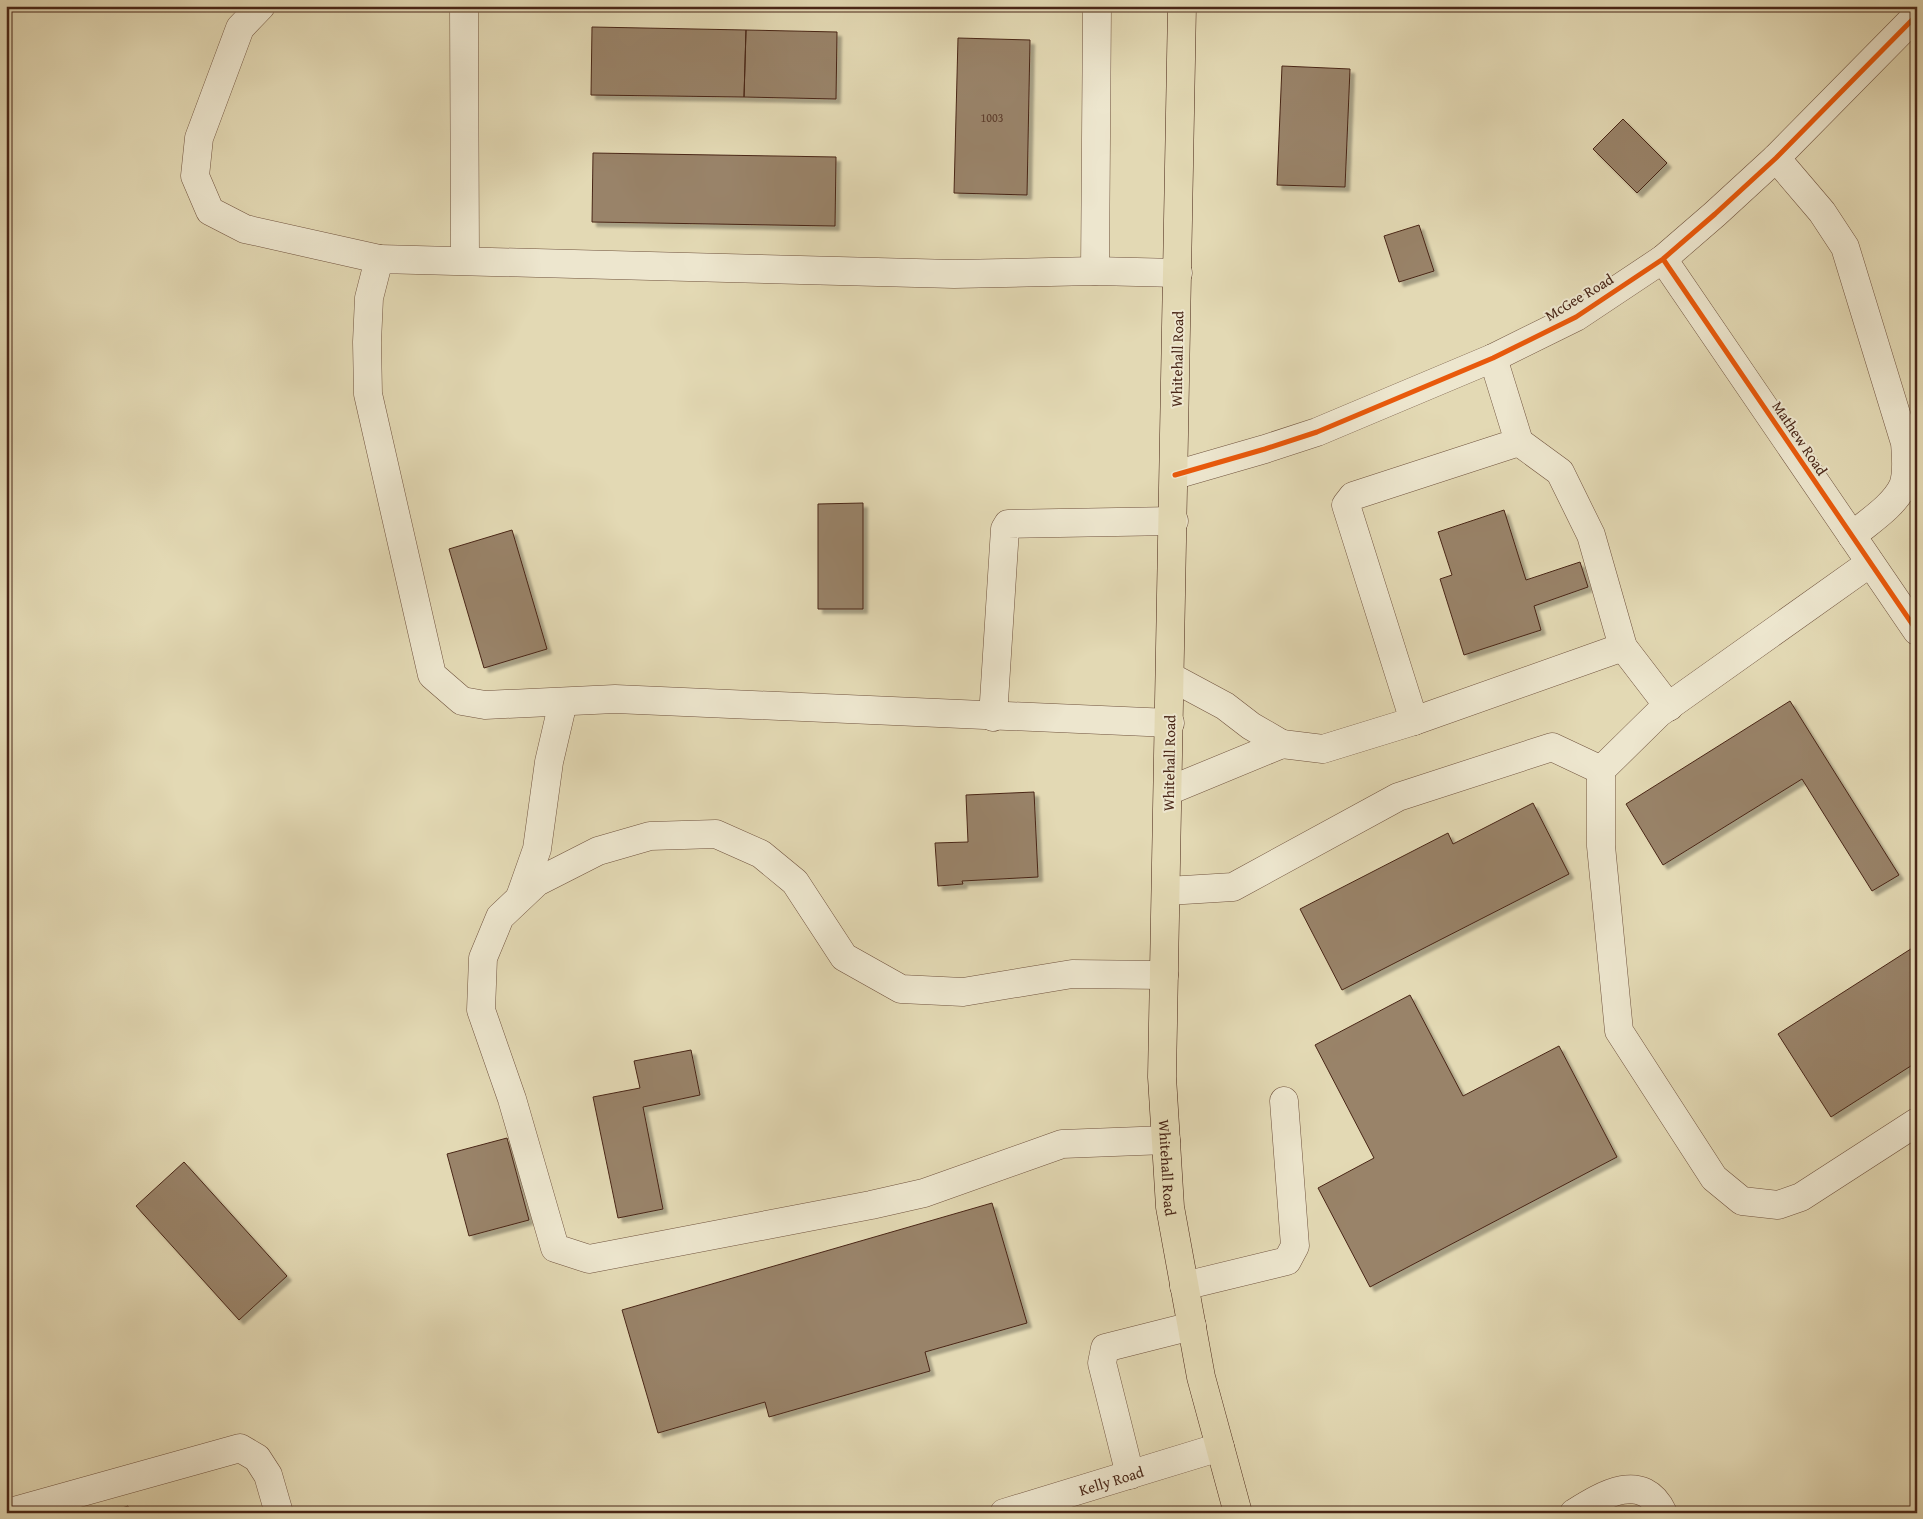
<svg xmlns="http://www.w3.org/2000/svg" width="1923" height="1519" font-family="'Gentium Book Plus',serif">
<defs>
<filter id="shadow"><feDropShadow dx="4.5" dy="4.5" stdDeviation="1" flood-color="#0004"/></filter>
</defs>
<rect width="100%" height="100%" fill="#e3d9b4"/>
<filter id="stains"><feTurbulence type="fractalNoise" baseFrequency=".004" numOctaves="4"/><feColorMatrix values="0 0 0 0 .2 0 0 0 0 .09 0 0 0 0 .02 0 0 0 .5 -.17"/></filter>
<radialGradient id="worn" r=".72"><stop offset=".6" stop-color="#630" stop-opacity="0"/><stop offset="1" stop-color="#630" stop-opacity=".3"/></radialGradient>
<path fill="#998369" stroke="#492617" filter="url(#shadow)" d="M 592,27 L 746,30 L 744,97 L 591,95 Z
M 746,30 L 837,32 L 836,99 L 744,97 Z
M 958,38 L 1030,40 L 1027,195 L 954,193 Z
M 1282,66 L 1350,69 L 1345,187 L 1277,185 Z
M 1623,119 L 1667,163 L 1637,193 L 1593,149 Z
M 593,153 L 836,157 L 835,226 L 592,222 Z
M 1419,225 L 1434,271 L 1399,282 L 1384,236 Z
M 863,503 L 863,609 L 818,609 L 818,504 Z
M 1504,510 L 1526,580 L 1580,562 L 1588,587 L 1534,606 L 1541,630 L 1464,655 L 1440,579 L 1452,575 L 1438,532 Z
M 512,530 L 547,649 L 484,668 L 449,549 Z
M 1790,701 L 1899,875 L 1872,891 L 1802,779 L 1663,865 L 1626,804 Z
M 1034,792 L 1038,877 L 962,881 L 963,884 L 938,886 L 935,843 L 968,842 L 966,795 Z
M 1533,803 L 1569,874 L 1342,990 L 1300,909 L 1448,833 L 1453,844 Z
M 1917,945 L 1917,1062 L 1831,1117 L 1778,1034 Z
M 1410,995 L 1463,1096 L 1559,1046 L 1617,1157 L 1370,1287 L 1318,1188 L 1374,1158 L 1315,1045 Z
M 691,1050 L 700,1095 L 643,1107 L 663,1209 L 618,1218 L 593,1097 L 640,1088 L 634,1061 Z
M 507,1138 L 529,1220 L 469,1236 L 447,1154 Z
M 184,1162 L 287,1276 L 239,1320 L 136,1206 Z
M 992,1203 L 1027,1323 L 925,1352 L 930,1371 L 769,1417 L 765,1402 L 658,1433 L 622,1310 Z
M 128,1506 L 130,1513 L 106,1513 Z"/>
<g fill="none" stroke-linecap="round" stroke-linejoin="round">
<g stroke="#70533e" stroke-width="29">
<g id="minor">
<path d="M 261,6 L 240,28 L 199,138 L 195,176 L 210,211 L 245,229 L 379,259"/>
<path d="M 464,6 L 465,260"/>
<path d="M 1776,158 L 1822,212 L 1845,247 L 1905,443 C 1906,456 1908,473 1903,486 C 1894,506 1868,522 1852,536"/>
<path d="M 1663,259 L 1917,631"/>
<path d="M 1095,271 L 1097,6"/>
<path d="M 1519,442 L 1560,472 L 1591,535 L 1623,647 L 1669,707"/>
<path d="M 1175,475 L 1265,449 L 1317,432 L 1493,358 L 1576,317 L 1663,259 L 1715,214 L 1776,158 L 1917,15"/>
<path d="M 993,717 L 1005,529 L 1008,524 L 1174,521"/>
<path d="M 1414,721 L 1623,647"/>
<path d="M 1170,723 L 615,699 L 485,705 L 462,701 L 432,675 L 368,394 L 367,342 L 369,298 L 379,259 L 954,274 L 1095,271 L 1178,273"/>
<path d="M 1282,744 L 1323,749 L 1414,721 L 1346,505 L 1353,496 L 1519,442 L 1493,358"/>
<path d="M 1601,770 L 1601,846 L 1619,1031 L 1714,1178 L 1742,1201 L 1778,1205 L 1801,1197 L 1917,1122"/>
<path d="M 1168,791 L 1282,744 L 1251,726 L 1225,706 L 1171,677"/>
<path d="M 1167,891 L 1233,887 L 1398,797 L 1552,747 L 1601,770 L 1659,713 L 1870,563"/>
<path d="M 520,897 L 537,849 L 549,762 L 563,702"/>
<path d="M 1164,975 L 1072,974 L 963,992 L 901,989 L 844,957 L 795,882 L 761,854 L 716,834 L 650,836 L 598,851 L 537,882 L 500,917 L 483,958 L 481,1010 L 512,1099 L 555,1248 L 589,1259 L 871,1205 L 924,1193 L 1062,1144 L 1166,1140"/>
<path d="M 1184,1286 L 1287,1261 L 1295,1246 L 1284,1101"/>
<path d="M 1130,1475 L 1102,1363 L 1105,1348 L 1192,1326"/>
<path d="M 7,1513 L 240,1448 L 257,1458 L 268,1475 L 279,1513"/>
<path id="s1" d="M 1004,1513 L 1220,1447"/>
<path d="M 1574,1513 C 1603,1495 1643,1470 1663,1513"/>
</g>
</g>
<g stroke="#492617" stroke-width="29">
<g id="major">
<path id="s2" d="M 1182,6 L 1162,1077 L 1170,1207 L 1201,1377 L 1238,1513"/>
</g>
</g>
<use href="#minor" stroke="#ede6ce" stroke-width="28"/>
<use href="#major" stroke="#e3d9b4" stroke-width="28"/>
<g stroke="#ede6ce" stroke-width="8">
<path id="cycleway" d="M 1663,259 L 1917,631
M 1175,475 L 1265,449 L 1317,432 L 1493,358 L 1576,317 L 1663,259 L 1715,214 L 1776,158 L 1917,15"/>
</g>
<use href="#cycleway" stroke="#e8590c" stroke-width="5"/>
</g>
<g text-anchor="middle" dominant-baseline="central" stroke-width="4" stroke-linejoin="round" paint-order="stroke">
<g font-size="12" fill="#5d3d2c">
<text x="992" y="117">1003</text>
</g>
<g font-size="15" fill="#492617" stroke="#ede6ce">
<text transform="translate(1579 297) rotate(-31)">McGee Road</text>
<text transform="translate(1177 359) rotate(-89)">Whitehall Road</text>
<text transform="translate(1800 438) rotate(56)">Mathew Road</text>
<text transform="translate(1169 763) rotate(-89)">Whitehall Road</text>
<text stroke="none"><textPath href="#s2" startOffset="1162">Whitehall Road</textPath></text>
<text stroke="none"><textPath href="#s1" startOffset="112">Kelly Road</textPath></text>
</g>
</g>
<rect width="1923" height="1519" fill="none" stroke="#e3d9b4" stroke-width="25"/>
<rect x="8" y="8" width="1908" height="1504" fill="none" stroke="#492617" stroke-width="2.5"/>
<rect x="12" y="12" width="1898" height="1494" fill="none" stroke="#492617"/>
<rect width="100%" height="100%" filter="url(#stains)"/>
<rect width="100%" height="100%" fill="url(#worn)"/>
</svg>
